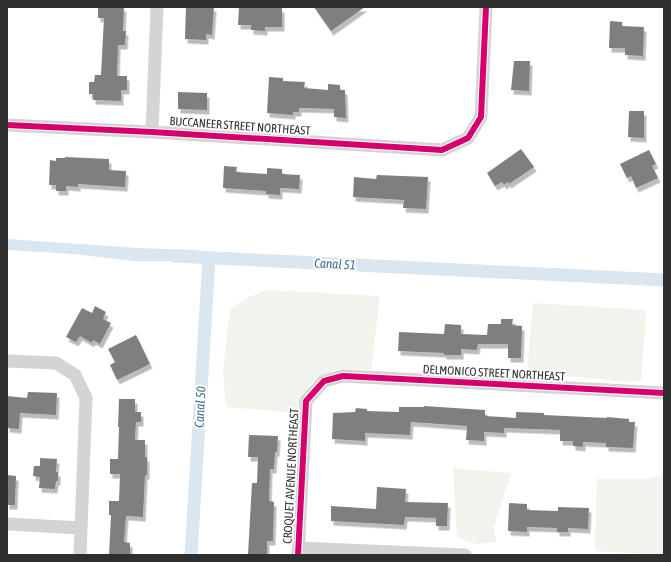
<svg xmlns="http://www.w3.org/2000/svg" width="671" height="562" font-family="'Asap Condensed',sans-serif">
<defs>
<filter id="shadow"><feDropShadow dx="2.5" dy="4.5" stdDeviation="0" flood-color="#0004"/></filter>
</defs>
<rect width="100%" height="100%" fill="#fff"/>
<path fill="#f0f4ec" d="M 267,290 L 380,296 L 371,370 L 335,369 L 309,385 L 299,413 L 226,407 L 223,370 L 230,310 L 246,298 Z
M 533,303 L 645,310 L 646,315 L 641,380 L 632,382 L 527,373 Z
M 453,468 L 511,473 L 494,527 L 496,542 L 476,544 L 457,538 Z
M 664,474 L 664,555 L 595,551 L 597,479 L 648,479 Z"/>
<path fill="#dae7f0" d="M 7,239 L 138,248 L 196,250 L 190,261 L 134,261 L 73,254 L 7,250 Z"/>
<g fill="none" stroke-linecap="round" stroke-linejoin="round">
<path stroke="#dae7f0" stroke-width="13" d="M 174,256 L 664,280
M 191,555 L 209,258"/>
</g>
<path fill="#7f7f7f" filter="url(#shadow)" d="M 98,7 L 124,7 L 123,31 L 126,31 L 125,45 L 118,45 L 117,76 L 127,76 L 127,90 L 121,90 L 121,101 L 93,100 L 93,94 L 89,94 L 89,82 L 94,82 L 95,75 L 101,75 L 104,18 L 98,18 Z
M 186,7 L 214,7 L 212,35 L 206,34 L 206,40 L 185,39 Z
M 239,7 L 282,8 L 282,27 L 265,27 L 265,31 L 251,30 L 251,25 L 238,25 Z
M 314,7 L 365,7 L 331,31 Z
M 610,21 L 622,22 L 622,26 L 644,27 L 643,56 L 625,55 L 625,48 L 609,48 Z
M 514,61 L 530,61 L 529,91 L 511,90 Z
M 269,77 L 283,78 L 283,81 L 305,82 L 304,88 L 328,90 L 328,84 L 340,85 L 340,90 L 345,90 L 346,118 L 334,117 L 334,109 L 303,108 L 299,108 L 299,112 L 293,112 L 293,115 L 267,113 Z
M 178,92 L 207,93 L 207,110 L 178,109 Z
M 629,111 L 644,111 L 644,138 L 628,137 Z
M 521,149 L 534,167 L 509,184 L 508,182 L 504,185 L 502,182 L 495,186 L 487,173 Z
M 649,150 L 656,164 L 652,166 L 658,178 L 636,188 L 631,176 L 627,178 L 620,164 Z
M 65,157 L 109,159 L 109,170 L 126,171 L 125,187 L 78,184 L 78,187 L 66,186 L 66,191 L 56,191 L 56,185 L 49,185 L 50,160 L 56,161 L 56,158 L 65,158 Z
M 224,166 L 237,167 L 236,172 L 267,174 L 267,168 L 282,169 L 282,174 L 300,175 L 299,189 L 280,188 L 280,195 L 266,194 L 266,191 L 223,188 Z
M 377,175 L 428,177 L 426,209 L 403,208 L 404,200 L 353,197 L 354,177 L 376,179 Z
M 95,306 L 106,312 L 103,319 L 111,323 L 100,344 L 93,340 L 92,343 L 80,336 L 76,342 L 66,337 L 82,308 L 92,313 Z
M 501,319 L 513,319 L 512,325 L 522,326 L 521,358 L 508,358 L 508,344 L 478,344 L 477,350 L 461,349 L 461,355 L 444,355 L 444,353 L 398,351 L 399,332 L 444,334 L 445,324 L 461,325 L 461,334 L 487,335 L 488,324 L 501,324 Z
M 136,335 L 150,364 L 117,380 L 110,365 L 115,362 L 108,349 Z
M 28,392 L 57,393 L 56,415 L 20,413 L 19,429 L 7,428 L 7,396 L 27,398 Z
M 119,399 L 135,399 L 135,412 L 141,412 L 141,422 L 136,422 L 135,440 L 145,440 L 145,457 L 147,457 L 147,475 L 145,475 L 143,517 L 126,516 L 124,542 L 130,543 L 130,555 L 109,555 L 111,515 L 109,515 L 109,501 L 119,501 L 120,474 L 110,474 L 110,459 L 118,459 L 119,427 L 118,427 Z
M 424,406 L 485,410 L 485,416 L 516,418 L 516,412 L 544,413 L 544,415 L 607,418 L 607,417 L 629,419 L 629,422 L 635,422 L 633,448 L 606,447 L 606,443 L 583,442 L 583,447 L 573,446 L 573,441 L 560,441 L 560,430 L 504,428 L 504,433 L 484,432 L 484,441 L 466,440 L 467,426 L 411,422 L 410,435 L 365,433 L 365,441 L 332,439 L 333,413 L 355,412 L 356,408 L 367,409 L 367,411 L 399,412 L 399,407 L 424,407 Z
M 249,435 L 278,436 L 277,452 L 275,452 L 274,469 L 270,469 L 269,501 L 274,502 L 273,541 L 267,541 L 267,555 L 248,555 L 252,483 L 257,483 L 258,457 L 248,457 Z
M 40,458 L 57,459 L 56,472 L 58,472 L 58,481 L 56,481 L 55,489 L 39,488 L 40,477 L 33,476 L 34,466 L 40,466 Z
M 7,475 L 16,476 L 15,505 L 7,505 Z
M 377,487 L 406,489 L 405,502 L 448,503 L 447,526 L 436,526 L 436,518 L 405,517 L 404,525 L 331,521 L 331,506 L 376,509 Z
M 509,503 L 527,504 L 527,510 L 558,511 L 558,507 L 589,508 L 588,529 L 568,528 L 568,532 L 557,532 L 557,528 L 527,527 L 527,532 L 508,531 Z"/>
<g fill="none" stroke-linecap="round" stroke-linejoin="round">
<path stroke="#d4d4d4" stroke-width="13" d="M 7,125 L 152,132 L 442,150 L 468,138 L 481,117 L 486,7
M 152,132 L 157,7
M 7,361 L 56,363 L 75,375 L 86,398 L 80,555
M 7,524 L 81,528
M 299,548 L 465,555
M 298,555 L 306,401 L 324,381 L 343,376 L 664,393"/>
<g stroke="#fff" stroke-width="8">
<path id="cycleway" d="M 7,125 L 152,132 L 442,150 L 468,138 L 481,117 L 486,7
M 298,555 L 306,401 L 324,381 L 343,376 L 664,393"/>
</g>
<use href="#cycleway" stroke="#d6006c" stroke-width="6"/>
</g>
<g text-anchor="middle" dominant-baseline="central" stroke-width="4" stroke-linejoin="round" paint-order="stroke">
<g font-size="12" fill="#2f2f2f" stroke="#fff">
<text transform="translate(240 126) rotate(4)">BUCCANEER STREET NORTHEAST</text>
<text transform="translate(494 373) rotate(3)">DELMONICO STREET NORTHEAST</text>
<text transform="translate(291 476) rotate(-87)">CROQUET AVENUE NORTHEAST</text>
</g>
<g font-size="13" font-style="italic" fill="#3f6d8e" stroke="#fff">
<text transform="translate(335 264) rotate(3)">Canal 51</text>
<text transform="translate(200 407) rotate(-87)">Canal 50</text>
</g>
</g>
<rect width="671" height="562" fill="none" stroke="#2f2f2f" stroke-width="16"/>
</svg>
